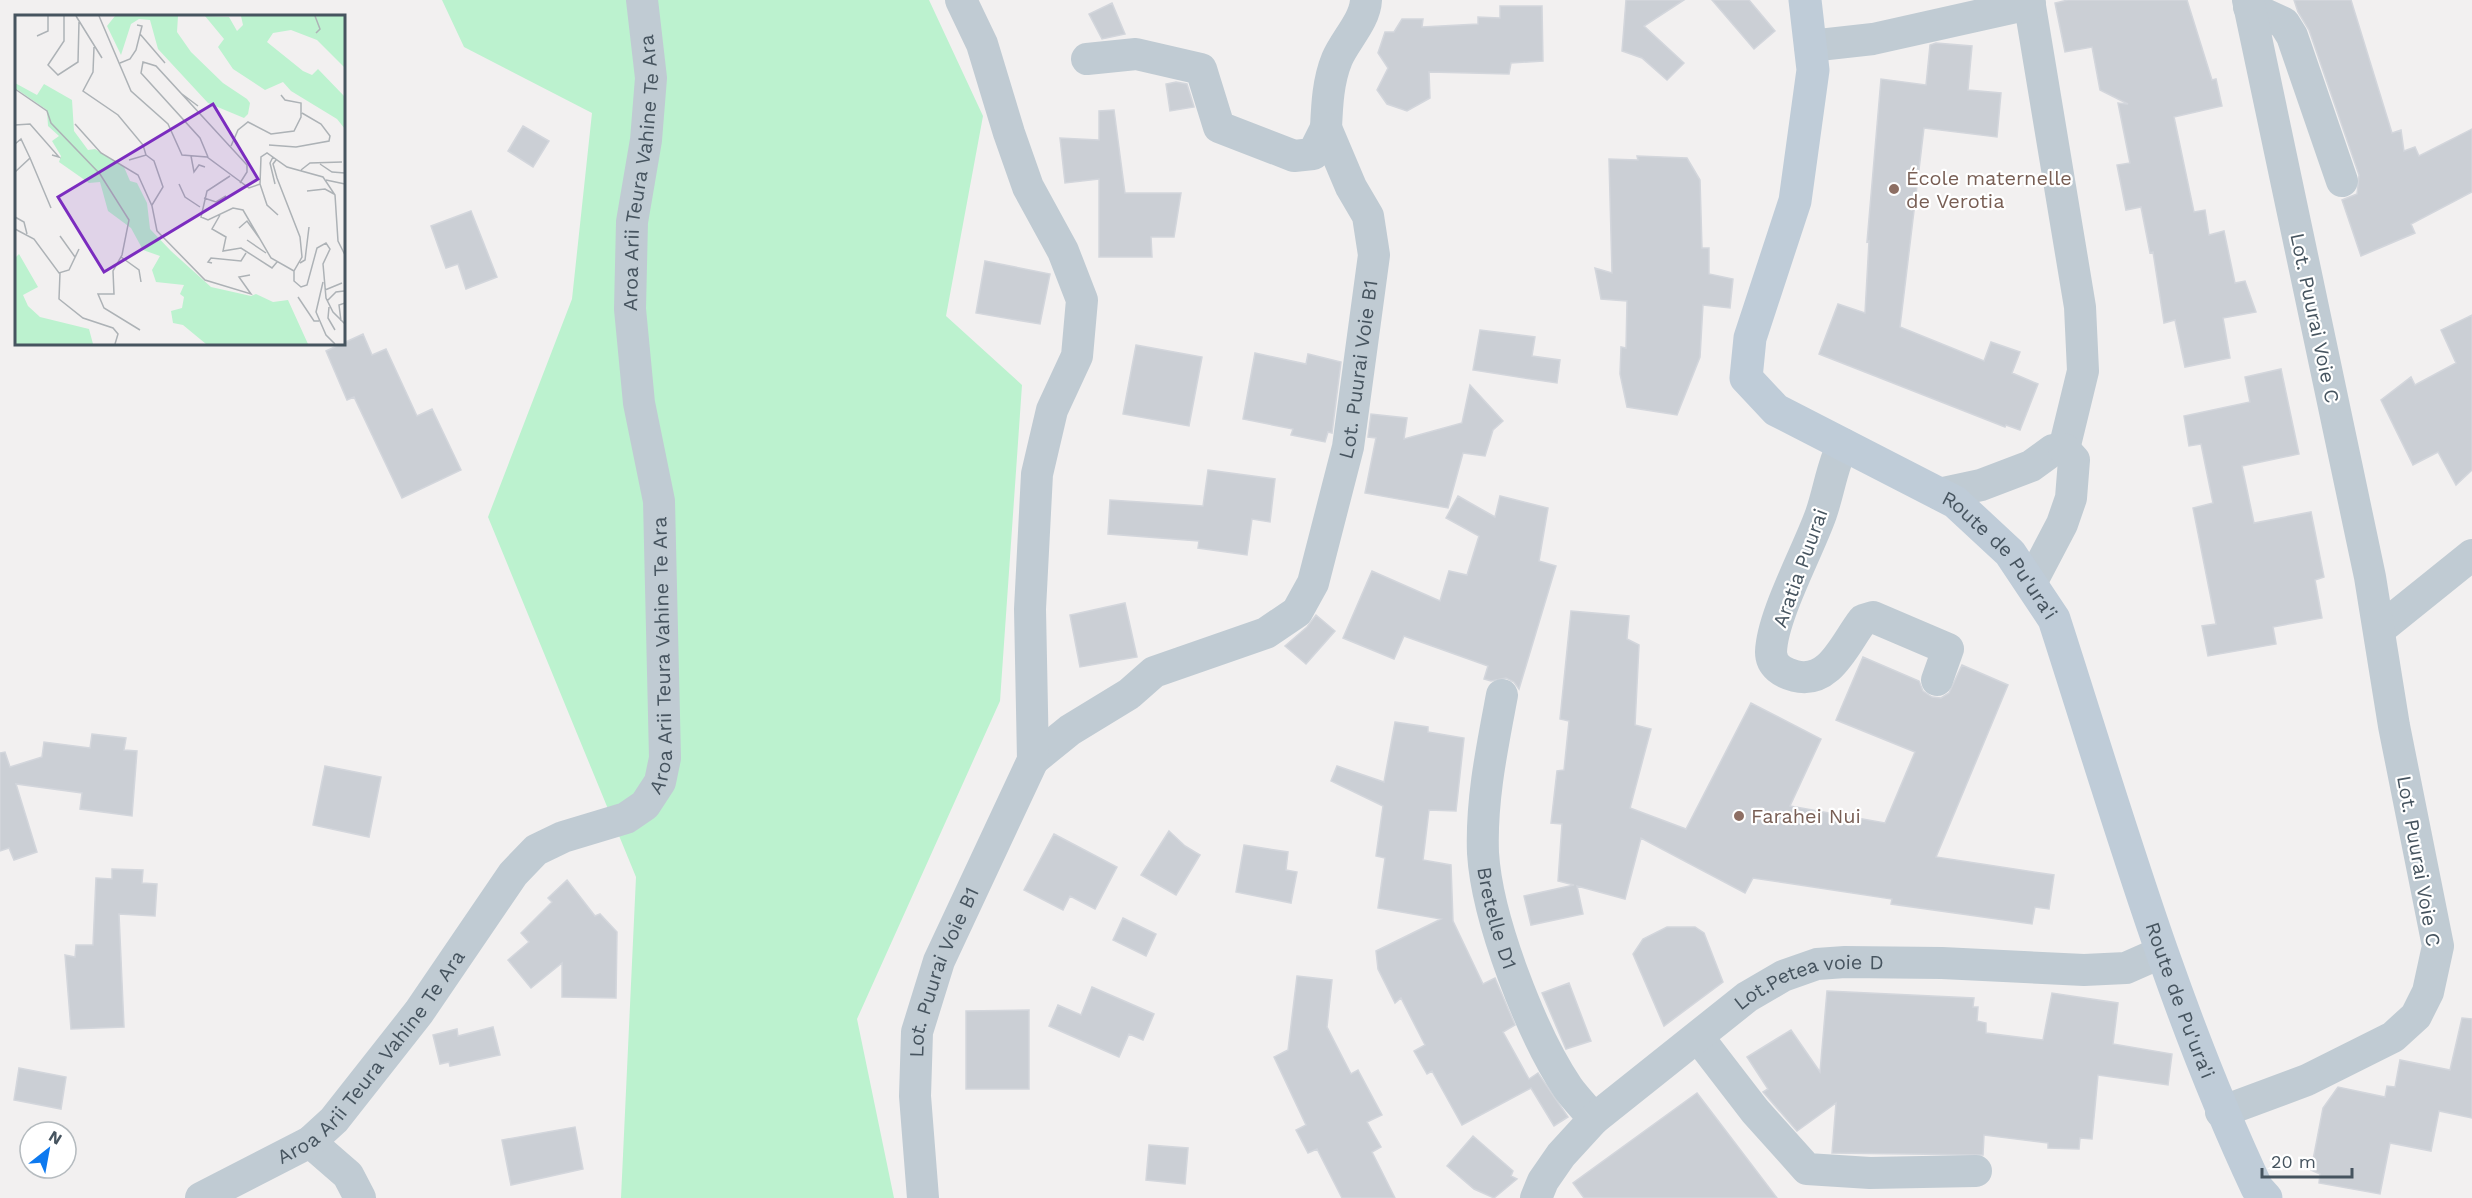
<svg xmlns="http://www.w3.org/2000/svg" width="2472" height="1198" font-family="'Work Sans',sans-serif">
<rect width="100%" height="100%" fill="#f2f0f0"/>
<path fill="#bcf2cf" d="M 442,0 L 929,0 L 983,116 L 946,316 L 1022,385 L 1000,701 L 857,1019 L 894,1198 L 621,1198 L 636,877 L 488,517 L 572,299 L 592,113 L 464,47 Z"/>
<path fill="#cbcfd5" stroke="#d3d6dc" stroke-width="1.5" d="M 1626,0 L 1684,0 L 1644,26 L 1684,63 L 1667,80 L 1642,58 L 1622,51 Z
M 1712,0 L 1749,0 L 1775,31 L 1754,49 Z
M 2068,0 L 2187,0 L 2212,80 L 2216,79 L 2222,106 L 2174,117 L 2194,212 L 2205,210 L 2209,235 L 2224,231 L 2235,283 L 2245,281 L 2256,312 L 2223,318 L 2230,358 L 2185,367 L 2175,320 L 2164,323 L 2153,252 L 2150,253 L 2141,207 L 2126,210 L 2117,165 L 2130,163 L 2118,103 L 2128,104 L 2100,90 L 2092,47 L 2065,52 L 2055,3 Z
M 2294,0 L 2351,0 L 2392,133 L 2401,130 L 2404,151 L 2415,147 L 2419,156 L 2472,129 L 2472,192 L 2411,224 L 2415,233 L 2361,256 L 2342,200 L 2357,194 L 2359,175 L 2309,30 L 2298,12 Z
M 1112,3 L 1125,34 L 1102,39 L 1089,14 Z
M 1500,6 L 1542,6 L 1543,61 L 1511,63 L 1509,74 L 1429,72 L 1430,98 L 1407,111 L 1387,104 L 1377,90 L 1388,68 L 1378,53 L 1385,32 L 1394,32 L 1402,19 L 1423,19 L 1422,27 L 1478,24 L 1478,17 L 1500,18 Z
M 1936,43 L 1972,46 L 1968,90 L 2001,93 L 1997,137 L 1924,128 L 1900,327 L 1984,361 L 1991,342 L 2020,352 L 2012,373 L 2038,384 L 2020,430 L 2006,425 L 2005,427 L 1819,354 L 1838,304 L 1865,313 L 1869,241 L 1867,242 L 1881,79 L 1926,85 L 1930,45 Z
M 1176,82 L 1187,84 L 1194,107 L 1170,111 L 1166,84 Z
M 1114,110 L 1125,193 L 1181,193 L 1174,237 L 1151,237 L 1152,257 L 1099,257 L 1099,179 L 1065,183 L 1060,138 L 1099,140 L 1099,111 Z
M 523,126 L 549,141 L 533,167 L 508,151 Z
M 1637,156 L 1687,158 L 1700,180 L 1702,248 L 1709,248 L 1709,274 L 1733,279 L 1730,308 L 1703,305 L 1700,357 L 1677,415 L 1627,407 L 1620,374 L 1621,347 L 1626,348 L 1627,301 L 1601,299 L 1595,268 L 1612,273 L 1609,159 L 1638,160 Z
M 471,211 L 497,277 L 466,289 L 458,264 L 446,268 L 431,226 Z
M 985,261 L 1050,274 L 1040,324 L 976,313 Z
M 2472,315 L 2472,470 L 2456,485 L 2438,452 L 2413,465 L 2381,400 L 2411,377 L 2415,385 L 2456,363 L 2441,330 Z
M 1480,330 L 1535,337 L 1532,356 L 1560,360 L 1557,383 L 1473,370 Z
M 363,334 L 372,355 L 386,349 L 417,416 L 432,409 L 461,470 L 402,498 L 354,397 L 347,400 L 326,351 Z
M 1136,345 L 1202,357 L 1189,426 L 1123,414 Z
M 1255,353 L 1306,364 L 1308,354 L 1341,362 L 1332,433 L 1328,432 L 1325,442 L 1291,435 L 1293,429 L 1243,419 Z
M 2281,369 L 2299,454 L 2242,466 L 2254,523 L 2311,512 L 2324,577 L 2315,580 L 2322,618 L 2273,627 L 2276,644 L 2208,656 L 2202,626 L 2216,624 L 2193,508 L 2213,503 L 2201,444 L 2189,446 L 2184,416 L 2250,402 L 2245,377 Z
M 1470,385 L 1503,421 L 1493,430 L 1485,456 L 1463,453 L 1448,508 L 1365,493 L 1376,438 L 1368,437 L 1371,414 L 1407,418 L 1404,439 L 1462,423 Z
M 1208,470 L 1275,479 L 1270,522 L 1252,519 L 1247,555 L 1198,548 L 1199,541 L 1108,534 L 1110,500 L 1203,506 Z
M 1458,496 L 1495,517 L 1500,496 L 1548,508 L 1539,561 L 1556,566 L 1519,689 L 1514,682 L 1506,678 L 1491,681 L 1484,679 L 1488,666 L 1404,636 L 1394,659 L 1343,638 L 1372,571 L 1440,601 L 1449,571 L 1467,575 L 1479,536 L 1446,518 Z
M 1125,603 L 1137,657 L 1080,667 L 1070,615 Z
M 1571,611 L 1629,616 L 1627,639 L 1639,645 L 1635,725 L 1651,729 L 1630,808 L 1686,829 L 1751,703 L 1821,739 L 1790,806 L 1885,823 L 1915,752 L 1836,720 L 1863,657 L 1919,681 L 1923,691 L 1932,697 L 1941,698 L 1949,693 L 1962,665 L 2008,685 L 1936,857 L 2054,875 L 2049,909 L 2035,907 L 2032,924 L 1891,904 L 1892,899 L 1753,878 L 1745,893 L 1641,838 L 1625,899 L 1577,886 L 1583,914 L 1531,925 L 1524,896 L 1574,885 L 1558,881 L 1562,824 L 1551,823 L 1557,771 L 1564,770 L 1569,721 L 1560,719 Z
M 1316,615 L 1335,631 L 1306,664 L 1285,646 L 1307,627 Z
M 1395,722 L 1428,727 L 1428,732 L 1464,738 L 1456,811 L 1429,810 L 1423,860 L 1451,865 L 1453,921 L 1483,984 L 1495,978 L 1515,1025 L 1503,1032 L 1529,1079 L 1538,1073 L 1568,1117 L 1554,1126 L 1531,1088 L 1462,1125 L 1432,1071 L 1427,1074 L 1414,1051 L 1425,1045 L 1401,998 L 1395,1003 L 1378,969 L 1376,951 L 1441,919 L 1378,908 L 1385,858 L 1376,856 L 1383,806 L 1331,781 L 1337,766 L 1384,782 Z
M 92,734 L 126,738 L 124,750 L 137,751 L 132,816 L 80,809 L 82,793 L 16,784 L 37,852 L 14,860 L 9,848 L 0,851 L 0,753 L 5,752 L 10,767 L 42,757 L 44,742 L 90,748 Z
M 325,766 L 381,777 L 369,837 L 313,825 Z
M 1169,831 L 1185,846 L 1200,855 L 1176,895 L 1141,875 Z
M 1054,834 L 1117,867 L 1095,909 L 1070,896 L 1063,910 L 1024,890 Z
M 1244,845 L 1288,852 L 1286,870 L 1297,872 L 1291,903 L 1236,892 Z
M 112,869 L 143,870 L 142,883 L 157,884 L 155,916 L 119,914 L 124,1027 L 71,1029 L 65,955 L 75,957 L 76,945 L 93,945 L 96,878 L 112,879 Z
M 567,880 L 595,916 L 600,914 L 617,932 L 616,998 L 562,997 L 562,963 L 531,988 L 508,960 L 529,942 L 521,933 L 552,902 L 548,898 Z
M 1123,918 L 1156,934 L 1146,956 L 1113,940 Z
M 1667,927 L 1695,927 L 1704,933 L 1723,982 L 1664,1026 L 1633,954 L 1643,939 Z
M 1297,976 L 1332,980 L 1327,1027 L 1351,1074 L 1358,1070 L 1382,1115 L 1367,1122 L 1381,1147 L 1372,1152 L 1395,1198 L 1342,1198 L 1317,1149 L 1308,1153 L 1296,1130 L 1306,1125 L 1274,1057 L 1288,1050 Z
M 1569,983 L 1591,1041 L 1566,1049 L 1542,993 Z
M 1092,987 L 1154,1014 L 1143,1040 L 1129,1034 L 1119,1057 L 1049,1026 L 1058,1005 L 1081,1015 Z
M 1827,991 L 1974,998 L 1973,1007 L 1978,1007 L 1977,1021 L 1986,1023 L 1986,1033 L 2043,1040 L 2052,993 L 2118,1003 L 2113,1044 L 2172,1054 L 2168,1085 L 2098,1075 L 2092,1139 L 2080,1138 L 2079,1149 L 2048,1148 L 2048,1143 L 1984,1135 L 1983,1155 L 1832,1153 L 1836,1103 L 1797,1131 L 1763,1092 L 1768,1089 L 1747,1057 L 1791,1030 L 1820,1072 Z
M 1029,1010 L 1029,1089 L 966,1089 L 966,1011 Z
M 2462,1018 L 2472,1019 L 2472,1118 L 2439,1111 L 2431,1151 L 2390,1143 L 2380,1194 L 2319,1183 L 2320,1174 L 2311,1170 L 2323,1108 L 2338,1087 L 2385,1097 L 2387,1086 L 2395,1087 L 2400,1060 L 2450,1070 Z
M 493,1027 L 500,1055 L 450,1066 L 449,1062 L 440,1064 L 433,1035 L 457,1029 L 458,1036 Z
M 19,1068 L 66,1077 L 61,1109 L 14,1100 Z
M 1697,1093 L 1777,1198 L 1584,1198 L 1573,1183 Z
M 575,1127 L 583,1169 L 511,1185 L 502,1140 Z
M 1473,1136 L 1513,1171 L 1511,1176 L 1517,1179 L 1494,1198 L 1474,1189 L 1447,1166 Z
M 1149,1145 L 1188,1148 L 1185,1184 L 1146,1180 Z"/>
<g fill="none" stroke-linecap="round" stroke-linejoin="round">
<g stroke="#c0cbd3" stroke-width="32">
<path d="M 2029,0 L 2080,307 L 2083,371 L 2064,449"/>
<path d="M 2249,7 L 2284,23 L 2292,36 L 2342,181"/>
<path d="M 1810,46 L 1873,39 L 2030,4"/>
<path d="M 1326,128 C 1327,105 1328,81 1337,59 C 1345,40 1365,21 1366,0"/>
<path d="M 1843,444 C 1832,466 1829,491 1821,514 C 1808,551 1772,616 1771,652 C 1771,666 1783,673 1795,676 C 1830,685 1845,643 1863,620 L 1873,617 L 1948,649 L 1937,680"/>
<path d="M 1939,494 L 1981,485 L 2031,466 L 2053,450 L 2064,449"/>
<path d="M 2031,583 L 2062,524 L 2071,498 L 2074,460 L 2064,449"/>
<path d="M 2380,629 L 2472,555"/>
<path id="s1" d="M 1502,695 C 1492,748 1481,800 1483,853 C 1487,919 1531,1033 1568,1088 C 1576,1099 1586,1109 1594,1119"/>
<path id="s2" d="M 1033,760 L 1070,730 L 1129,694 L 1154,672 L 1266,633 L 1297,612 L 1313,583 L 1348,447 L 1374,255 L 1368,216 L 1351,187 L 1326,128 L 1313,154 L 1294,156 L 1219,127 L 1201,69 L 1136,54 L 1087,59"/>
<path d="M 1698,1037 L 1755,1111 L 1807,1169 L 1870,1173 L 1976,1171"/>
<path d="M 2221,1112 L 2307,1080 L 2393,1037 L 2416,1016 L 2428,992 L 2438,946 L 2394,726 L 2370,577 L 2248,0"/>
<path d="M 310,1142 L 348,1175 L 360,1198"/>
<path id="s3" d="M 201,1198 L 310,1142 L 334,1120 L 419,1012 L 513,874 L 536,850 L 563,837 L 626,818 L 645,805 L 660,782 L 665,758 L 659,501 L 639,403 L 630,309 L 632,222 L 646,140 L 651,78 L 642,0"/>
<path id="s4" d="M 923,1198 L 915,1096 L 917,1032 L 939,961 L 1033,760 L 1030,609 L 1037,474 L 1052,410 L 1077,356 L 1082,300 L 1063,251 L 1028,187 L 1009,133 L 982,44 L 961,0"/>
<path id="s5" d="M 1536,1198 L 1543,1181 L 1561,1155 L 1594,1119 L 1747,997 L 1783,976 L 1817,964 L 1845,962 L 1942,963 L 2084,970 L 2126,968 L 2160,953"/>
</g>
<path stroke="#bfccd8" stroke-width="33" id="s6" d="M 1805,0 L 1813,70 L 1795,201 L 1750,338 L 1746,378 L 1776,410 L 1955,502 L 2010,553 L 2054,619 C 2116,811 2171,1005 2257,1188 L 2266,1198"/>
</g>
<g fill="#8d6e63" stroke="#fff" stroke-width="2">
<circle cx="1894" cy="189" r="6"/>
<circle cx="1739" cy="816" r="6"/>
</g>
<g text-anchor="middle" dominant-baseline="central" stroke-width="4.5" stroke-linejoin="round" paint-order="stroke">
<g font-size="20" fill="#46545f" stroke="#fff">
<text stroke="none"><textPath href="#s3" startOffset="1252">Aroa Arii Teura Vahine Te Ara</textPath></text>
<text transform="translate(2315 318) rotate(78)">Lot. Puurai Voie C</text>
<text stroke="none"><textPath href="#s2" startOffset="558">Lot. Puurai Voie B1</textPath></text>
<text stroke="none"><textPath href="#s6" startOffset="702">Route de Pu'ura'i</textPath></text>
<text transform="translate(1800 568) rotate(-70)">Aratia Puurai</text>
<text stroke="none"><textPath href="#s3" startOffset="766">Aroa Arii Teura Vahine Te Ara</textPath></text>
<text transform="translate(2419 861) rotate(80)">Lot. Puurai Voie C</text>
<text stroke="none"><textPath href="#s1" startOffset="226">Bretelle D1</textPath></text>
<text stroke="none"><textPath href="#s4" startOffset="231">Lot. Puurai Voie B1</textPath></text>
<text stroke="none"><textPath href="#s5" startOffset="360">Lot.Petea voie D</textPath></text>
<text stroke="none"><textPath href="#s6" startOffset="1188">Route de Pu'ura'i</textPath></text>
<text stroke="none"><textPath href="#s3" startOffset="226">Aroa Arii Teura Vahine Te Ara</textPath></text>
</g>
<g font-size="20" fill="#785e54" stroke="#fff" text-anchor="start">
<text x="1906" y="178">École maternelle<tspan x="1906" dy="23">de Verotia</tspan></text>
<text x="1751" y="816">Farahei Nui</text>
</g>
</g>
<g transform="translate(15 15)">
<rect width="330" height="330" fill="#f2f0f0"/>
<path d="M 100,1 L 163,1 L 162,17 L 176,37 L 208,68 L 232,84 L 235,88 L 233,99 L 229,103 L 193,88 L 143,34 L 135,5 L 124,4 L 116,9 L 106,40 L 92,11 ZM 190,1 L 214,2 L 222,16 L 228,10 L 226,1 L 330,1 L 330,53 L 302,25 L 276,15 L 258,18 L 252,27 L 288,56 L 297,60 L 303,54 L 330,82 L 330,114 L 322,104 L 276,76 L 268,67 L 250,75 L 218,54 L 203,32 L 209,24 ZM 0,68 L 22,80 L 29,69 L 57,85 L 59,116 L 73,135 L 80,134 L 109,152 L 115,166 L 122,168 L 132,188 L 135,214 L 156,236 L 196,272 L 236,281 L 241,279 L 258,287 L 273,285 L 293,329 L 191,329 L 168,310 L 158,308 L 156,296 L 167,293 L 169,282 L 165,279 L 169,270 L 141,267 L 137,255 L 145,241 L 128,235 L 116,213 L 93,196 L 85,167 L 74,168 L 44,147 L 46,141 L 37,126 L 44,121 L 33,111 L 32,95 L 0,73 ZM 4,239 L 23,272 L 8,280 L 13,291 L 25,302 L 74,314 L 78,329 L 0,329 L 0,243 Z" fill="#bcf2cf"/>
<path fill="none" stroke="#adb2b6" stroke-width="1.5" d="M 49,1 L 49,26 L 33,50 L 43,60 L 63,47 L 64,7M 61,1 L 87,43M 84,1 L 116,76 L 153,109 L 167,140 L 192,142 L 234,173 L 245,169 L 246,142 L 252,138 L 272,152 L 308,162 L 320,180 L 323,226 L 330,240M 300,1 L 305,14 L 301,18M 125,19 L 150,48M 22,21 L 33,16 L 33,1M 79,32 L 78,57 L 68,76 L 103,100 L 128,130 L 131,140M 105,48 L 115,44 L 121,35 L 127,11 L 122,10M 0,74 L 32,96 L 36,108 L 85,159 L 114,205 L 107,240 L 98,256 L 99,279 L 83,279 L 89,293 L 125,315M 167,79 L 183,91M 60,109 L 86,138 L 123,160 L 137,191 L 142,216 L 190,265 L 236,279 L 224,262 L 235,260M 0,110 L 15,109 L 44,142 L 37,140M 0,129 L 6,124 L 15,143 L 0,157M 254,130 L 281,132 L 314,126 L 315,121 L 306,109 L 287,98M 216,131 L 223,115 L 233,107 L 256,119 L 279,116 L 286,102 L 286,88 L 270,85 L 266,80M 176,141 L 179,157 L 184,150 L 190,152M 193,142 L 185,123 L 126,58 L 128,47 L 141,51 L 232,150 L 232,157 L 225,168M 258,142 L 255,148 L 260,169M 15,143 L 36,193M 114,145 L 131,140 L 139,146 L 148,172 L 137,190M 261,145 L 258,149 L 262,163 L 285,222 L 287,242 L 279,256 L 279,266 L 286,272 L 292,270 L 302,233 L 311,228 L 315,234 L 308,249 L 311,283 L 318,297 L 330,309M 305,149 L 317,157 L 330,158M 286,155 L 295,148 L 327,147M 215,161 L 192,176 L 186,202 L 193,205 L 218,193 L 228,195 L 256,243 L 279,256M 311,165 L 330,169M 164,169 L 170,182 L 185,192M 245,169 L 252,190 L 263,200M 292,176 L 310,174 L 319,179M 189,183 L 201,187 L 211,181M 205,200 L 197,214 L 211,222 L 208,236 L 226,233 L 257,253 L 262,247M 0,202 L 9,207 L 12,219M 224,213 L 232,206 L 245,224M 0,214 L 19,224 L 44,258 L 54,255 L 64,234M 45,221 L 60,242M 232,225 L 251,238M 106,242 L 124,255 L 126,267M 197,248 L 193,247 L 196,243 L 226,246 L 231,238M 285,248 L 290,245 L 294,212M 45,258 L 44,284 L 68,303 L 98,313 L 103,319 L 100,329M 308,267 L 301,297 L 311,320 L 320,329M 310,275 L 327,268M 283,282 L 299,306 L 304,306M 312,286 L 321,277 L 329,276M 314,292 L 313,303 L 320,315M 326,306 L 324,290 L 330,288"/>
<path fill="#7b2cbf" fill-opacity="0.15" stroke="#7b2cbf" stroke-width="3" d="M 198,89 L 243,164 L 89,257 L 43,182 Z"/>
<rect width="330" height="330" fill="none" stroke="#46545f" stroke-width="3"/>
</g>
<g transform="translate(48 1150) rotate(31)"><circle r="28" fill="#ffffff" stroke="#b5bbbf" stroke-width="1.5"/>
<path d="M0-4.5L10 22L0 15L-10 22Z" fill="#0d79ef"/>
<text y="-9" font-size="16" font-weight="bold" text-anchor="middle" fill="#46545f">N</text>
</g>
<path d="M2262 1168v9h90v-9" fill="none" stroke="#46545f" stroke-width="3"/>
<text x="2271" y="1168" font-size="18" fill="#46545f" stroke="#ffffff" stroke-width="4.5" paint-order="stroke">20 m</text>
</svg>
